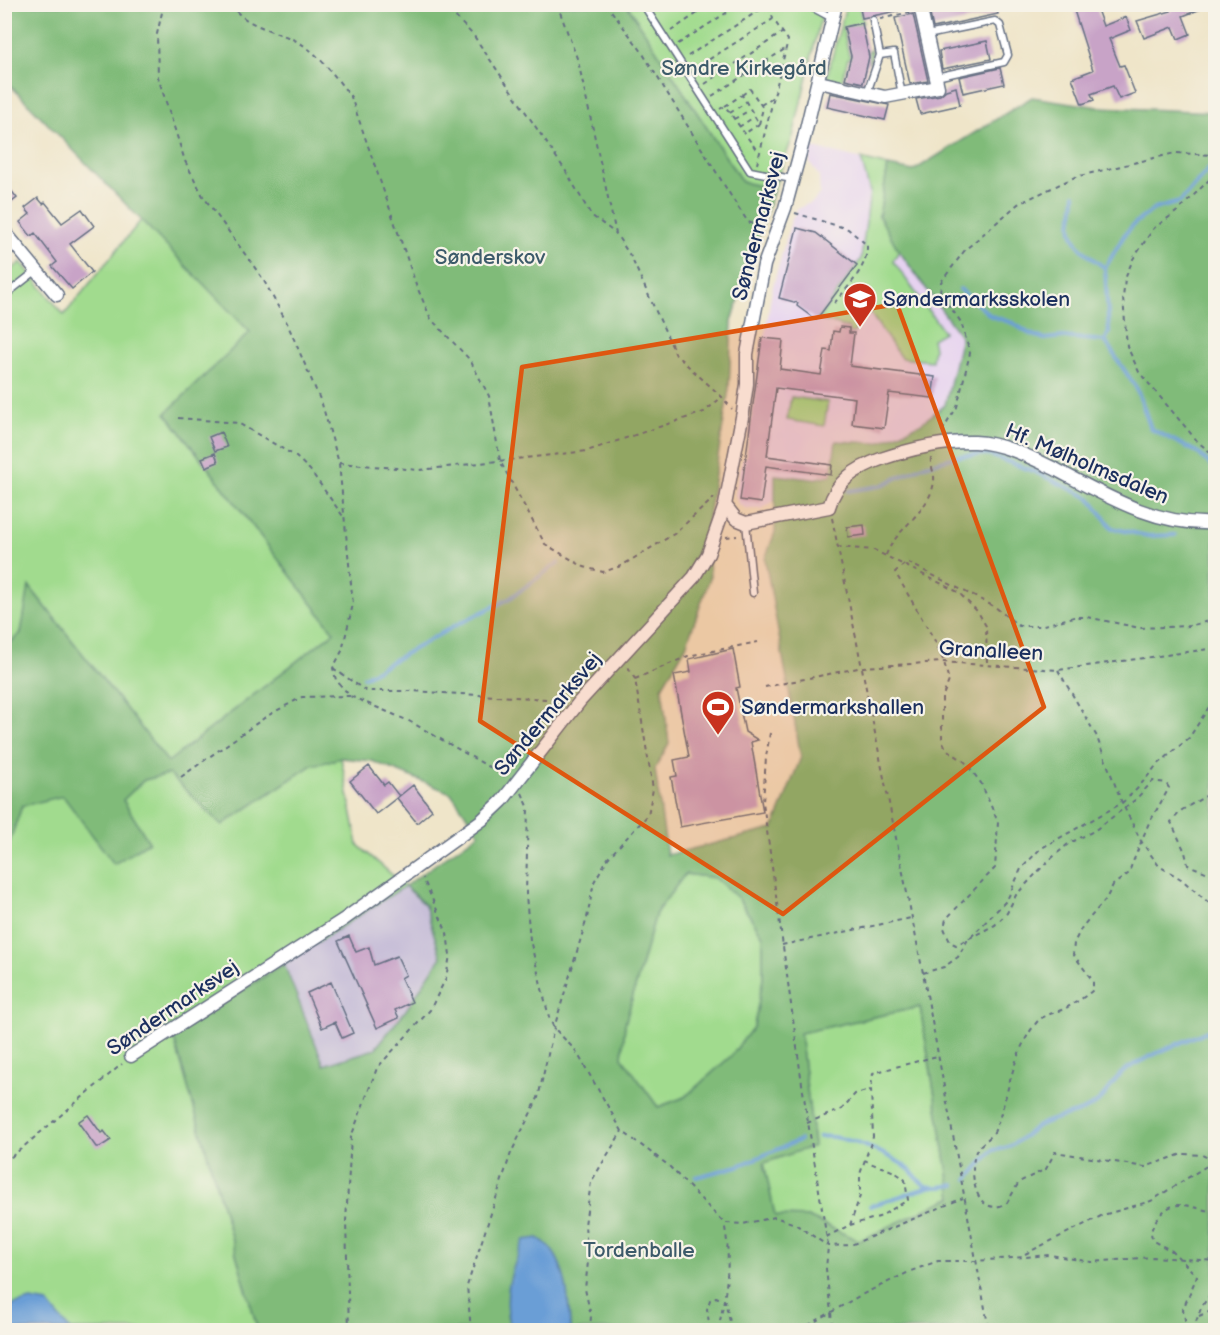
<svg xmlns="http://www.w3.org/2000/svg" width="1220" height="1335" font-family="'Balsamiq Sans',sans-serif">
<rect width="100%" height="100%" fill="#f7f3e8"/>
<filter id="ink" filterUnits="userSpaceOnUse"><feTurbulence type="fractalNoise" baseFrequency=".0167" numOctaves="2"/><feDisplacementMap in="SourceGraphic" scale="12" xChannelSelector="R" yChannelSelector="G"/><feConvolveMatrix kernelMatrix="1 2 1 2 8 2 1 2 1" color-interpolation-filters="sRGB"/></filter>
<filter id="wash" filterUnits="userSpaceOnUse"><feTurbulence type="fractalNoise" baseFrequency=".008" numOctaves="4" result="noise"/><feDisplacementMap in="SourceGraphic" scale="24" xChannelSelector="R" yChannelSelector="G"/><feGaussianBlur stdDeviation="1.35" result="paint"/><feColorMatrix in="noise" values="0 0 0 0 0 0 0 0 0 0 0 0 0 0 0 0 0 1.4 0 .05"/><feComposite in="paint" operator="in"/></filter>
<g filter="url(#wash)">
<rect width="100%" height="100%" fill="#efe5c9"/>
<path fill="#e6d2f0" d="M 809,147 L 888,166 L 879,216 L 899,251 L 961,337 L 945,405 L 920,424 L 878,443 L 836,441 L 831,475 L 813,479 L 775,475 L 774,501 L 762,509 L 747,509 L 738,504 L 735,494 L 742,460 L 747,454 L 772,290 L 791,221 L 797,209 L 814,201 L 820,193 L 819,176 L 810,163 Z"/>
<path fill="#c8bfd8" d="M 405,886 L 425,905 L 441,957 L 406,1010 L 375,1049 L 324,1066 L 284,964 Z"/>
<path fill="#a1db8e" stroke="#5e8576" stroke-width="1.5" d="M 627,5 L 828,5 L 819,25 L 793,136 L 774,189 L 742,182 Z
M 846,5 L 859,5 L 863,23 L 843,28 L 849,55 L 872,50 L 870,62 L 848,58 L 841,84 L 826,80 Z
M 861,159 L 888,166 L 879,216 L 899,251 L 893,261 L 944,332 L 932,339 L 934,348 L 932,361 L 901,358 L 864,304 L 854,333 L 849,333 L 849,328 L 818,319 L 861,259 L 870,192 Z
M 142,219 L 250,332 L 166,413 L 334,632 L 168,762 L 30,587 L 21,633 L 5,647 L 5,275 L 21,262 L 64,315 Z
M 791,397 L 828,402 L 824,426 L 787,420 Z
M 341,758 L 358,845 L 405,886 L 173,1035 L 258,1330 L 5,1330 L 4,855 L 22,806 L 63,795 L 123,800 L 144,780 L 169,774 L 222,825 L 312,765 Z
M 685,874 L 715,878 L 738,898 L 763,936 L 763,979 L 754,1026 L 731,1056 L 685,1097 L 658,1107 L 622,1058 L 625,1024 L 656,913 Z
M 920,1007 L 952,1197 L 859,1241 L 808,1217 L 775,1216 L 764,1163 L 814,1145 L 800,1033 Z"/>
<path fill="#80bb79" stroke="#4e756c" stroke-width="1.5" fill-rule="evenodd" d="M 5,5 L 627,5 L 742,182 L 774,189 L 732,321 L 729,389 L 707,524 L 710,578 L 686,646 L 662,687 L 669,743 L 655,769 L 667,855 L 773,829 L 801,757 L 765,559 L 775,532 L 775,475 L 813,479 L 831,475 L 836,441 L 878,443 L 920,424 L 945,405 L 961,337 L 899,251 L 879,216 L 888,166 L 913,171 L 1032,97 L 1099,107 L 1215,112 L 1215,1330 L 570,1330 L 569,1307 L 507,1315 L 511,1330 L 258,1330 L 173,1035 L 284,964 L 324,1065 L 375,1049 L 406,1010 L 441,957 L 425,905 L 405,886 L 479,833 L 451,793 L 372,761 L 341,758 L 312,765 L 222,825 L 169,774 L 144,780 L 123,800 L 149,842 L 114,864 L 63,796 L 22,806 L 5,855 L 5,647 L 21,633 L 29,586 L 168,762 L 334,632 L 166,413 L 250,332 L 5,80 ZM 685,874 L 715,878 L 738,898 L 763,936 L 763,979 L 754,1026 L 731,1056 L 685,1097 L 658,1107 L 622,1057 L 625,1024 L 656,913 ZM 920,1007 L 952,1197 L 859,1241 L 808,1217 L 775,1216 L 764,1163 L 814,1146 L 800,1033 Z"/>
<path fill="#6b9ed6" stroke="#43669a" stroke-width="1.5" d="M 538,1238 C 567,1254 569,1300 570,1330 L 510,1330 C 503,1292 510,1274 524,1240 Z
M 31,1300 L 48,1303 L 70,1330 L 5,1330 L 5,1315 L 13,1305 Z"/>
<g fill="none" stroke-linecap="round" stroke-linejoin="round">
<path stroke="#6b9ed6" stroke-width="4" d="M 1075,194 C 1075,204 1074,209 1072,218 C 1067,242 1089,256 1105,268 L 1109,332 L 1105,341 L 1137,389 L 1151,429 L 1197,452 L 1216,470
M 1105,268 L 1125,234 L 1135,223 L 1154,209 L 1180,202 L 1214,163
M 960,289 L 991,316 L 1013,323 L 1028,333 L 1044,339 L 1063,337 L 1105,341
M 848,491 L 880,486 L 925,465 L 960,456 L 987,454 L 1033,471 L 1090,498 L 1112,528 L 1148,536 L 1175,535
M 364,677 L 456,625 L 509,599 L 558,563
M 819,1137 C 842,1133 892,1155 910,1170 C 916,1175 919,1183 927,1186 C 936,1189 945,1186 955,1185
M 696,1177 L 738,1166 L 800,1140
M 968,1179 L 993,1150 C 1014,1149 1020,1138 1036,1127 C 1057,1114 1082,1117 1100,1100 C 1110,1091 1115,1076 1127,1069 C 1152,1053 1180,1044 1207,1031 L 1216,1032
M 870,1206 L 929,1187"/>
</g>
<g id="blocks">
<path fill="#c8a3c7" d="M 859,4 L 906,4 L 907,9 L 862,18 Z
M 954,4 L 996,4 L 998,14 L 933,28 L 929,10 Z
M 1072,4 L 1095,4 L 1103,26 L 1126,17 L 1131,30 L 1109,39 L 1120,66 L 1124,65 L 1135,93 L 1119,99 L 1113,86 L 1091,94 L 1094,100 L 1082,104 L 1072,78 L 1093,70 Z
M 1169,4 L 1211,5 L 1183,16 L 1190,34 L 1178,39 L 1173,27 L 1144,38 L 1137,21 L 1171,11 Z
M 913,14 L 928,81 L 910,84 L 895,18 Z
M 862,23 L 869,57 L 863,83 L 845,79 L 851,56 L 844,27 Z
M 987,41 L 991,59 L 942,69 L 939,51 Z
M 1000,68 L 1004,84 L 963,93 L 959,77 Z
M 956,87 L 960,105 L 920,114 L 916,99 L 940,95 L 946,90 Z
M 830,93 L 889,105 L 885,120 L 827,107 Z
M 4,181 L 17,198 L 4,208 Z
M 38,198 L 43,204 L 45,202 L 62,223 L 82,209 L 94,226 L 70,244 L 92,272 L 72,289 L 52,266 L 57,262 L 35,233 L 31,236 L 20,222 L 30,214 L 25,208 Z
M 797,228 L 816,233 L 857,265 L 816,320 L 797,306 L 798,303 L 779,298 Z
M 840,327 L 849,328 L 849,333 L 854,333 L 850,366 L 935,377 L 932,398 L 889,393 L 884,428 L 852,424 L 855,398 L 776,388 L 767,456 L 832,465 L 831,475 L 766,466 L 761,503 L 740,500 L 762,338 L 783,340 L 780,369 L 821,375 L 825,350 L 831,351 L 833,331 L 839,332 Z
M 221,432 L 227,447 L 215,451 L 209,437 Z
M 215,453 L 218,462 L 206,467 L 202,458 Z
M 864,525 L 865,535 L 848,537 L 847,527 Z
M 733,649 L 740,687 L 736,688 L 745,732 L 758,740 L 751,742 L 763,812 L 680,827 L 671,777 L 677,776 L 674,760 L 689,757 L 674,675 L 691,672 L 689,659 Z
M 369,766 L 384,785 L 388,782 L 399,796 L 376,814 L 350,781 Z
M 413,785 L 432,810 L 417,823 L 397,798 Z
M 349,936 L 356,952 L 369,947 L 374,965 L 397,956 L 406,975 L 401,978 L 412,1002 L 395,1010 L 399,1018 L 377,1028 L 338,941 Z
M 331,982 L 353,1033 L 342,1038 L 335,1022 L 322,1028 L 307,993 Z
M 88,1115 L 101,1133 L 104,1131 L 111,1140 L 100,1147 L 96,1147 L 78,1122 Z"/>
</g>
</g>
<g filter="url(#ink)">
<use href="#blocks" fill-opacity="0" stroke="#656f83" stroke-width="1.5"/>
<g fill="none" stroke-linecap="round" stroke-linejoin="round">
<g stroke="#656f83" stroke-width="9">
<path id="service" d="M 643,4 L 750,171 L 792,179
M 806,4 L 832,18
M 873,20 L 880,55
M 927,35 L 995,21 L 1000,25 L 1008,55 L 1004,62 L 936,77
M 867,93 L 880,55 L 894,53 L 902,95
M 4,296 L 37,270
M 746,523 L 753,593"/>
</g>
<g stroke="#656f83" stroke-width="15">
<path id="minor" d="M 819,82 L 885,97 L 938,87 L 921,10
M 4,231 L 57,295
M 725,505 L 736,519 L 746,523 L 829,507 C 836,481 856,468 881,459 C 910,449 943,441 975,442 C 1003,443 1032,458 1057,470 C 1106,496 1158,527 1216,523
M 131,1056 L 343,920 L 482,820 L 502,801 L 580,701 L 694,577 L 708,554 L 725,505 L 743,412 L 747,384 L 747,354 L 764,265 L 785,208 L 804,138 L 836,4"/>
</g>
<path stroke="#656f83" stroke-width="2" stroke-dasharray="4.5 4.5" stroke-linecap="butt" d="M 164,4 L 157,34 L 158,77 L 185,161 L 203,196 L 263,279 L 287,323 L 322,404 L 339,463 L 353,604 L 342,651 L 333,668 L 336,680 L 350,696 L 409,721 L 505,776
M 231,4 C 245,28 278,30 300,43 C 320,55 337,79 351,97 L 417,287 L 431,319 L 470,360 L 489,396 L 500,461 L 545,544 L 584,567 L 603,572 L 621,566 L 674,534 L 714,498
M 443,4 L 474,36 L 567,173 L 591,215 L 615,233
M 557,4 L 578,61 L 616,234 L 631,257 L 676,355 L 722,397 L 732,409
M 606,4 L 640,49 L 736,204 L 748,222 L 765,228
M 896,4 L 898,13
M 880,19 L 910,12
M 671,31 L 711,4
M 678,44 L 740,4
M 688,56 L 769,4
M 694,69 L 773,19
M 705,84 L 783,32
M 742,95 L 750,89 L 763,108 L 759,124
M 712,96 L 785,49
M 761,105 L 773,97
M 725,106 L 742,95 L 759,124 L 744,134
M 720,109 L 725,106 L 758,152
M 730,113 L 745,103
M 734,119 L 750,110
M 739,127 L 754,117
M 757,164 L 788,40 L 773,19 L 769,4
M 1216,173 L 1179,210 L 1154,228 L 1133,259 L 1125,279 L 1123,298 L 1127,346 L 1139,372 L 1198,442 L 1216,457
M 795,213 L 848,229 L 867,245 C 868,269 846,288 832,306
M 178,418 L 238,423 L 295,456 L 310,470 L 345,519
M 942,431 L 957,407 L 970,353 L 961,322 L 940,293 L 941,282 L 965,250 L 1018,204 L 1075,177 L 1175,153 L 1216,155
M 339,463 L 419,470 L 587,451 L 704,412 L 722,397
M 832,518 L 923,973 L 989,1330
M 726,537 L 737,536
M 837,547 L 874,550 L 958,592 L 978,612 L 986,626 L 987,663
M 886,555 C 896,528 931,511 934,481 C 935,473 930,466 931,458
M 1216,619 L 1189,626 L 1140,628 L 1087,617 L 1074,617 L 1040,626 L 1019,626 L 995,607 L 907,562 L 895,572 L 935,641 L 944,662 L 949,681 L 942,698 L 942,739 L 946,749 L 965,762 L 981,783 L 998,822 L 995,868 L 946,919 L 944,928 L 950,942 L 956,945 L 995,925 L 1007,913 L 1016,895 L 1046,863 L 1068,844 L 1094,831 L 1135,800 L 1153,781 L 1166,783 L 1169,788 L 1148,825 L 1128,874 L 1113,885 L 1106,899 L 1082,927 L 1074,943 L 1073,954 L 1093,981 L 1093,990 C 1085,997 1075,1003 1066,1008 C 1056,1013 1044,1014 1037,1022 C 1012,1051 1009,1096 995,1130 C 991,1140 978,1143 975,1154 C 969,1175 976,1220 1007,1203 L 1019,1182 L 1046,1169 L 1055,1152 L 1145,1167 L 1182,1154 L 1202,1155 L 1216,1162
M 333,668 L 366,691 L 410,691 L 565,700
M 1058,670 L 1096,735 L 1122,803 L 1141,841 L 1159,866 L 1181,879 L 1216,909
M 635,679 L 688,656 L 758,642
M 765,687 L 863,667 L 942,662 L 1058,670 L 1216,648
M 770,733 L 766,757 L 763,802 L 803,1091 L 828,1246 L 826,1269 L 833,1330
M 181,777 L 267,716 L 302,697 L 350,696
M 1216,790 L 1182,810 L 1171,822 L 1185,852 L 1188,865 L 1216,876
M 522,793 L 528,806 L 526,895 L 530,940 L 549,1017 L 554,1028 L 576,1051 L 622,1131 L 668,1165 L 724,1223 L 743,1224 L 775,1217 L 795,1224 L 828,1246 L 851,1245 L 963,1198
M 782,945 L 911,918
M 923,973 L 944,967 L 958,957 L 967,941 L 1007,900 L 1021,869 L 1040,849 L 1122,803 L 1137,789 L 1156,766 L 1189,738 L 1216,696
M 807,1123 L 842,1109 L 855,1094 L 870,1090
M 4,1163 L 122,1064
M 850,1225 L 879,1217 L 908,1200 L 905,1180 C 890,1166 879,1169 865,1160
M 826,1237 L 850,1225 L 860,1196 L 860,1174 L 873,1137 L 871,1089 L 873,1073 L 937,1056
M 1025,1254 L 1103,1215 L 1151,1201 L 1213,1162
M 1199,1316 L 1216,1309
M 349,1330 L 346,1221 L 351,1137 L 377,1068 L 430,1010 L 446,978 L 450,955 L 447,933 L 423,878
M 471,1330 L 467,1286 L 511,1153 L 538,1098 L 554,1028 L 587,918 L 594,882 L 608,858 L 648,815 L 653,789 L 635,679 L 628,667
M 590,1330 L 591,1316 L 585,1289 L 588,1262 L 585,1225 L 591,1182 L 622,1131
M 710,1330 L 707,1309 L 710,1300 L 716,1297 L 725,1301 L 732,1330
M 718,1330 C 726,1294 732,1259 724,1223
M 800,1330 L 859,1296 L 911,1271 L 938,1261 L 975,1261 L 1050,1255 L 1092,1262 L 1153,1257 L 1216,1261
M 1187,1330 L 1183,1309 L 1197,1276 L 1172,1251 L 1153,1241 C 1150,1234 1151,1229 1155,1222 C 1173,1193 1190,1209 1216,1212
M 1193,1330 L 1201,1308 L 1216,1285
M 1211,1330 L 1216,1328"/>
<use href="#service" stroke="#fff" stroke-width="6"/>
<use href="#minor" stroke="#fff" stroke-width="12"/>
</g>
</g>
<path fill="#de5710" fill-opacity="0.2" stroke="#de5710" stroke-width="4.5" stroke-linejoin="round" d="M 897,304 L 1044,707 L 783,914 L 480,721 L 522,367 Z"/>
<defs>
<g id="school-pin" transform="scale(1.725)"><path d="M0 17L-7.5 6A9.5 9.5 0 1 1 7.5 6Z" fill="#c8321e" stroke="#f7f3e8"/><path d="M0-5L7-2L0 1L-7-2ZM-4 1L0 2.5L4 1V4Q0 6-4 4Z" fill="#fff"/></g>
<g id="stadium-pin" transform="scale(1.725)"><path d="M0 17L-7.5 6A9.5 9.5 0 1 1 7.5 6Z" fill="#c8321e" stroke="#f7f3e8"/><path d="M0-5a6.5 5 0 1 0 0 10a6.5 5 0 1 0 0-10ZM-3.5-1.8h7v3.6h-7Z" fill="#fff"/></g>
</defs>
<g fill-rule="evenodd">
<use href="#school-pin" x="860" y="299"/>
<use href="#stadium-pin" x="718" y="707"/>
</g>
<g text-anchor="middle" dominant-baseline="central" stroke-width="4.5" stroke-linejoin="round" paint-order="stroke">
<g font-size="21" fill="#3c5a6a" stroke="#f7f3e8">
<text x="744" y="68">Søndre Kirkegård</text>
<text x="490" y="257">Sønderskov</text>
<text x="639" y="1250">Tordenballe</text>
</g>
<g font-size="21" fill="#1b2f5e" stroke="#f7f3e8">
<text transform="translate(759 226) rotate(-75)">Søndermarksvej</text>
<text transform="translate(1087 464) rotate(23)">Hf. Mølholmsdalen</text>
<text transform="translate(991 651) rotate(3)">Granalleen</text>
<text transform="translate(548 714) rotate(-50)">Søndermarksvej</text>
<text transform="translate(173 1008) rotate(-34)">Søndermarksvej</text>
</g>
<g font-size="21" fill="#1b2f5e" stroke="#f7f3e8" text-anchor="start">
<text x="883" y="299">Søndermarksskolen</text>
<text x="741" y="707">Søndermarkshallen</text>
</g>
</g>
<rect width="1220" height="1335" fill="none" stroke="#f7f3e8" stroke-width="24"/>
</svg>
